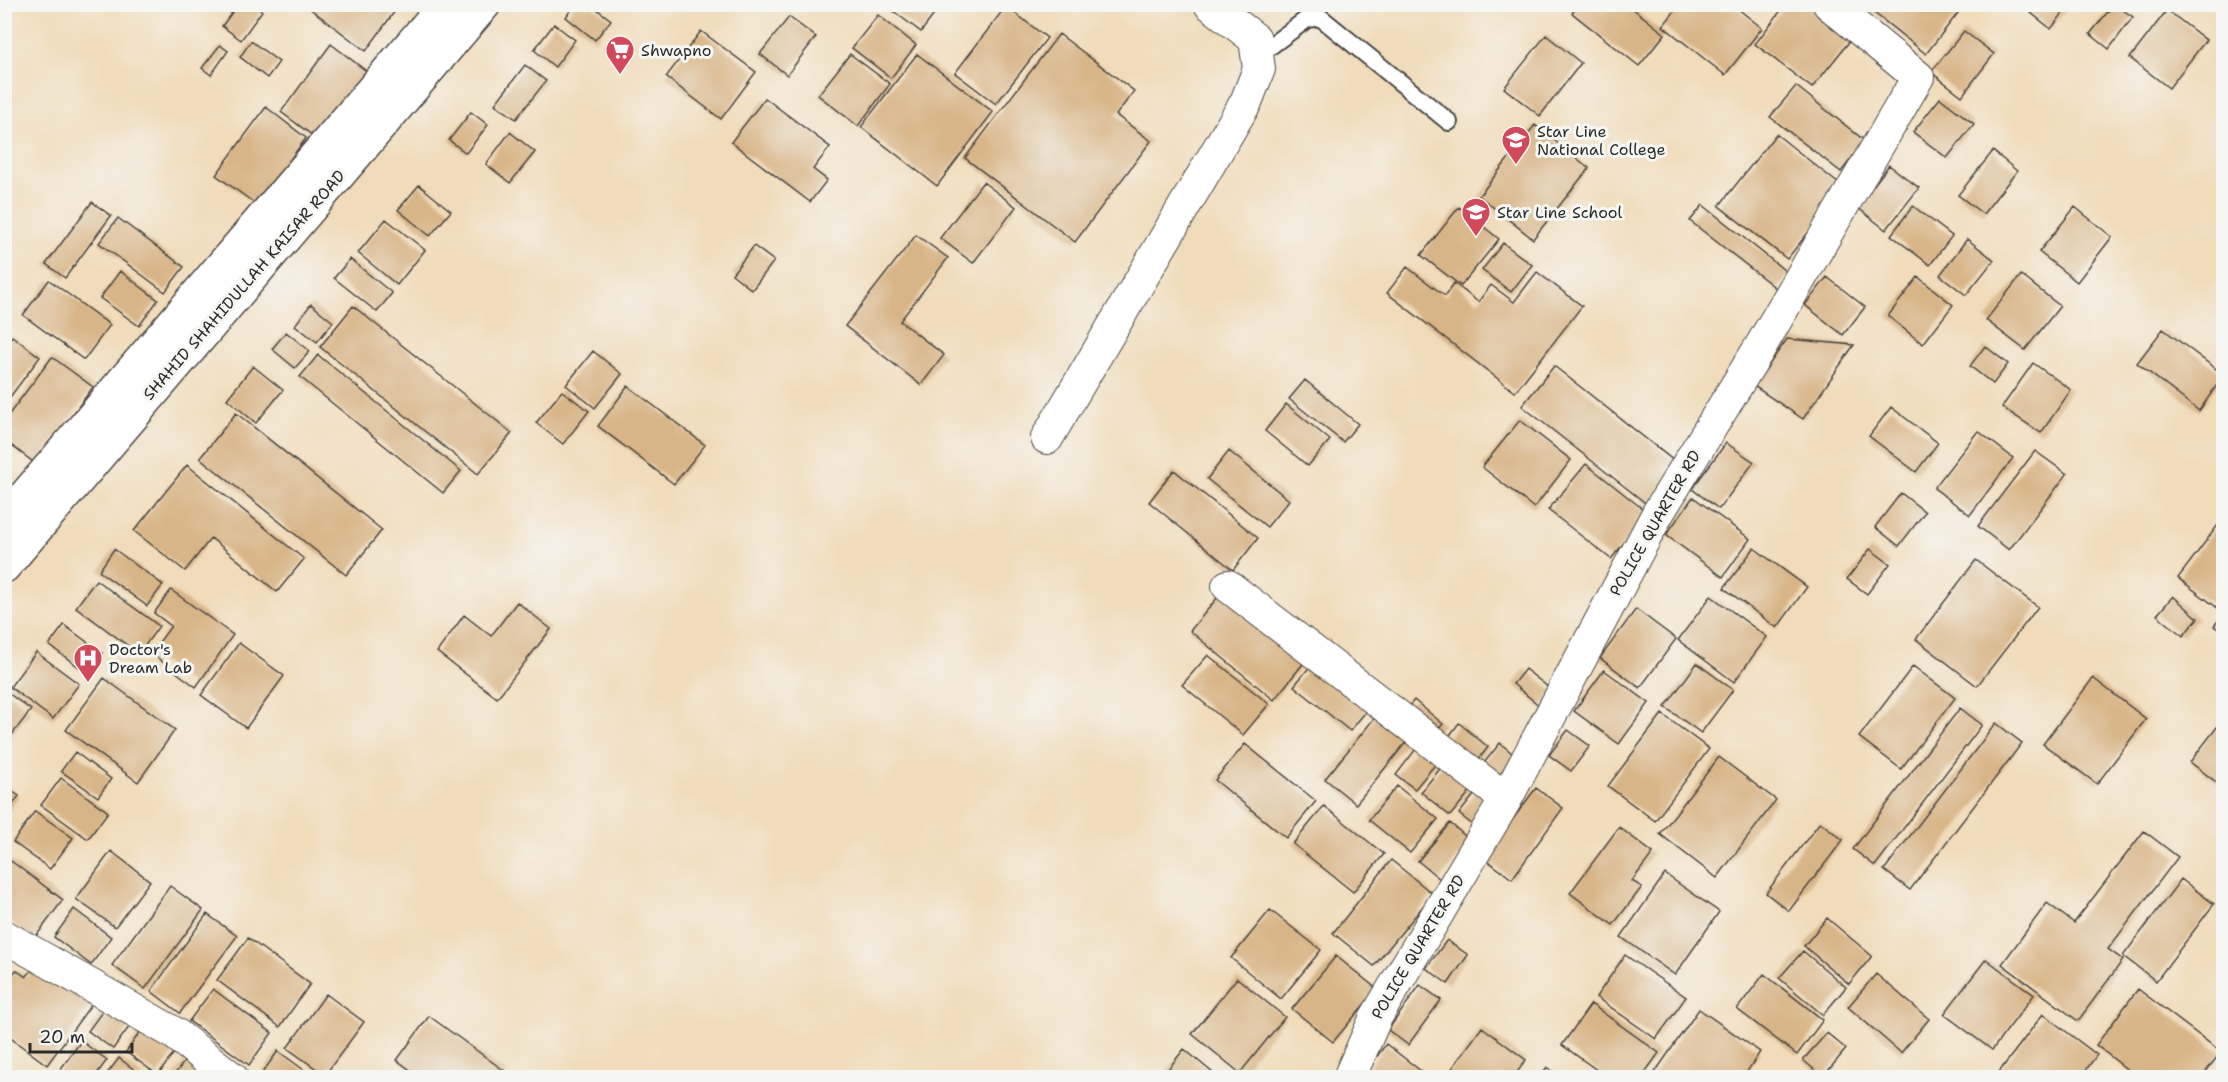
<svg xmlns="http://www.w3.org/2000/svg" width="2228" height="1082" font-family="'Shantell Sans',sans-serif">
<rect width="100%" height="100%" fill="#f6f6f2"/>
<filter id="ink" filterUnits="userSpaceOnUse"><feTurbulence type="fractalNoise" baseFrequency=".0167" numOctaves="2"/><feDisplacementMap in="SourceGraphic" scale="12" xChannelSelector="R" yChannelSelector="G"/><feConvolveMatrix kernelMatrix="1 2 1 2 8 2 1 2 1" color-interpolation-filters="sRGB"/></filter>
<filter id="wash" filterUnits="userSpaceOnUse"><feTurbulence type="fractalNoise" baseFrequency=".008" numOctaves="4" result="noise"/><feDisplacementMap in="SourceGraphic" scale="24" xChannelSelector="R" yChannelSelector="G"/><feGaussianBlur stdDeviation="1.35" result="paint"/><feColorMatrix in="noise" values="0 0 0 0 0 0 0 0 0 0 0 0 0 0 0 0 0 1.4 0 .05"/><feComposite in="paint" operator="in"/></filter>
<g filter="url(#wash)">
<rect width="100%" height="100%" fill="#f0dbba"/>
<g id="blocks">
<path fill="#d8b587" d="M 238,4 L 253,4 L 262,11 L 241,40 L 222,26 Z
M 304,4 L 400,4 L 366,51 Z
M 575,4 L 590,4 L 611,20 L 595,40 L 566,17 Z
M 884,4 L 942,4 L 921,32 Z
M 1579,4 L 1627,4 L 1665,34 L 1639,66 L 1572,13 Z
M 1680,4 L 1732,4 L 1762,28 L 1725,75 L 1663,26 Z
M 1786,4 L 1810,4 L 1852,38 L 1812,88 L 1755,44 Z
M 1863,4 L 1965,4 L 1926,54 Z
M 2020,4 L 2070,4 L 2051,29 Z
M 2114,4 L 2133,17 L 2109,49 L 2090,34 Z
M 1006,6 L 1047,38 L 996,104 L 955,73 Z
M 2167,10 L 2206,40 L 2169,88 L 2130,58 Z
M 878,15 L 916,45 L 891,78 L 852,48 Z
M 789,17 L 816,37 L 787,75 L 760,54 Z
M 554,24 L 575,40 L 555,67 L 534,50 Z
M 701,31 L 756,72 L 721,119 L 666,77 Z
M 1964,31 L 1994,54 L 1962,96 L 1931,72 Z
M 1059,34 L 1134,91 L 1116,115 L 1151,141 L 1075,242 L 965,158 Z
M 1546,35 L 1581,63 L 1540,116 L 1504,88 Z
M 251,41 L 279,62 L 267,78 L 240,57 Z
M 331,44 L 370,74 L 320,141 L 281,112 Z
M 220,45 L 228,51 L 211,75 L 202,68 Z
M 850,54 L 890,84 L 858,126 L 818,95 Z
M 917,54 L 993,112 L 937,186 L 861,127 Z
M 525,65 L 546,81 L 516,119 L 495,104 Z
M 1796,86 L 1865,141 L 1841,172 L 1770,117 Z
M 765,98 L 830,147 L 813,169 L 827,180 L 810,202 L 731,142 Z
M 1940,98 L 1974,124 L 1947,158 L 1913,132 Z
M 266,107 L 306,138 L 257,205 L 216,175 Z
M 471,112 L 488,125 L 466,153 L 449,140 Z
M 1535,125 L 1589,168 L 1533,239 L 1479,196 Z
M 510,132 L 535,152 L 510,183 L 486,164 Z
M 1776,134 L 1844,188 L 1787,259 L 1719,206 Z
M 1993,151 L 2017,171 L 1983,214 L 1958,195 Z
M 1889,165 L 1919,188 L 1886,230 L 1857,207 Z
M 983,182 L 1016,207 L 973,263 L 940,238 Z
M 419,185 L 451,211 L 430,236 L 398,210 Z
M 92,202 L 111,216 L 65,278 L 46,264 Z
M 1703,205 L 1789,274 L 1777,289 L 1690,221 Z
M 1913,206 L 1952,236 L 1930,265 L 1891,235 Z
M 1459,207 L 1499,239 L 1461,286 L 1421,255 Z
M 2075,207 L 2112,237 L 2077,282 L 2039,252 Z
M 118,218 L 184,267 L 165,292 L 99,243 Z
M 386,219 L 425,250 L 397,285 L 358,253 Z
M 916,235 L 948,258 L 900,321 L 944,355 L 921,385 L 845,326 Z
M 1967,239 L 1994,260 L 1966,295 L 1940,275 Z
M 1503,243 L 1532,265 L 1511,292 L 1482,270 Z
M 754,246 L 774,261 L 752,290 L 732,274 Z
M 350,259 L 392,293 L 377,312 L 334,278 Z
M 1407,267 L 1445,296 L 1454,283 L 1478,302 L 1491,285 L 1514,302 L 1537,272 L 1582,306 L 1515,392 L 1387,293 Z
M 120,271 L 158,300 L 139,326 L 100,298 Z
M 2021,275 L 2060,306 L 2025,350 L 1986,320 Z
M 1827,277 L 1865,307 L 1843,335 L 1805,305 Z
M 1918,277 L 1953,305 L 1923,344 L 1888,316 Z
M 49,280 L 110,325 L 84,360 L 23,315 Z
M 311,304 L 333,322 L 317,342 L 295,325 Z
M 353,306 L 512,433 L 478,474 L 320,347 Z
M 2163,329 L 2224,375 L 2199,411 L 2137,363 Z
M 286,332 L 310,351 L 295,368 L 272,349 Z
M 12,336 L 40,357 L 4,405 L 4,346 Z
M 1787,339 L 1854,345 L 1803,419 L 1754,386 Z
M 1985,346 L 2008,364 L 1993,384 L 1970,366 Z
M 593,351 L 622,374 L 595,408 L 566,385 Z
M 318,355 L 461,471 L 443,493 L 300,377 Z
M 52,357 L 93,387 L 36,464 L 4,440 L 4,421 Z
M 2033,363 L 2071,390 L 2041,433 L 2002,407 Z
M 253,366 L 283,390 L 256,423 L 227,399 Z
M 1554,366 L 1679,465 L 1648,505 L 1522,406 Z
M 1305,380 L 1358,424 L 1343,442 L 1289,399 Z
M 628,386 L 705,445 L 674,484 L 598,426 Z
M 562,391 L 589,411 L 563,444 L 536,423 Z
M 1286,404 L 1330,440 L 1308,466 L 1265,431 Z
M 1891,407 L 1938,443 L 1916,472 L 1869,436 Z
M 236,413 L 382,530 L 346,575 L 200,458 Z
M 1520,420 L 1571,460 L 1534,508 L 1482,467 Z
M 1978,431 L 2013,458 L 1970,515 L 1934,488 Z
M 1726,443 L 1754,462 L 1719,509 L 1692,489 Z
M 1229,451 L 1289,500 L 1267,527 L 1207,479 Z
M 2035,451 L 2067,474 L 2009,550 L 1978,526 Z
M 1586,464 L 1648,513 L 1611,559 L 1548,510 Z
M 187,465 L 304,559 L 277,592 L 211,538 L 185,571 L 134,531 Z
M 1174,470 L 1258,538 L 1233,570 L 1149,502 Z
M 1901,493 L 1925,512 L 1899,546 L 1875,527 Z
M 1693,497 L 1750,539 L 1723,577 L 1666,535 Z
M 2218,525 L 2224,529 L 2224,602 L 2219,609 L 2178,578 Z
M 1754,548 L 1807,587 L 1777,628 L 1724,588 Z
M 114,549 L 163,585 L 147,606 L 99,571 Z
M 1870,549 L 1890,564 L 1867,594 L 1847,579 Z
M 1976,560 L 2038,607 L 1977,686 L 1916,639 Z
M 96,580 L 159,626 L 139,654 L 76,607 Z
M 171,590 L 233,635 L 196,687 L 151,653 L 171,626 L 154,613 Z
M 1222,592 L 1306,660 L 1274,700 L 1190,631 Z
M 1711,596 L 1767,637 L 1734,682 L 1678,640 Z
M 2173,596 L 2198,618 L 2183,636 L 2157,615 Z
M 517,602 L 551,629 L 497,698 L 437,652 L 464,615 L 491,636 Z
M 1636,609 L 1676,639 L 1640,688 L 1600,658 Z
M 2224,613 L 2224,633 L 2214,626 Z
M 64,625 L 102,653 L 87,673 L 49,645 Z
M 239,643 L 284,676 L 246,728 L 201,695 Z
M 36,652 L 79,684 L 53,719 L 10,687 Z
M 1208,655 L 1269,704 L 1243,735 L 1182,685 Z
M 1697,663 L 1733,690 L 1701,733 L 1665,707 Z
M 1312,664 L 1368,709 L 1350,731 L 1294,686 Z
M 1913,666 L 1955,698 L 1901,769 L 1859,737 Z
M 1525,669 L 1553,691 L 1541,707 L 1513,684 Z
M 1604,670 L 1649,703 L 1619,744 L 1574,711 Z
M 104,678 L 175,730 L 138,782 L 66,730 Z
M 2093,678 L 2146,719 L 2097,784 L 2043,744 Z
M 4,690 L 31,710 L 4,745 Z
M 1414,700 L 1443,724 L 1433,736 L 1404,712 Z
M 1960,708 L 1982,725 L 1875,866 L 1853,849 Z
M 1662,714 L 1709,749 L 1655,821 L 1608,786 Z
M 1376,716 L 1407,741 L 1356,804 L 1325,779 Z
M 2224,718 L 2224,788 L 2190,762 Z
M 1459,723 L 1488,747 L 1473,767 L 1444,743 Z
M 1996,723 L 2022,743 L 1910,890 L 1884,870 Z
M 1568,730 L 1590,746 L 1571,771 L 1549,755 Z
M 1500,743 L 1519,759 L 1499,784 L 1479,769 Z
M 1245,744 L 1316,801 L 1286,838 L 1215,780 Z
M 1419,745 L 1438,761 L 1415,789 L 1396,775 Z
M 75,752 L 111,779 L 98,797 L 61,771 Z
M 1719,757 L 1776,800 L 1717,878 L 1660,834 Z
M 1443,765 L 1472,789 L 1450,816 L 1421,792 Z
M 61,778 L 108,812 L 88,839 L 41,805 Z
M 4,786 L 19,796 L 4,816 Z
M 1397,786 L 1438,819 L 1410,853 L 1369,820 Z
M 1536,788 L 1563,808 L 1512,879 L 1484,858 Z
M 1477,791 L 1493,804 L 1474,826 L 1459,814 Z
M 1324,806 L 1384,854 L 1353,892 L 1293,844 Z
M 35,811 L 73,838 L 50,869 L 13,842 Z
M 1820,822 L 1843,840 L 1789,911 L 1766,893 Z
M 1450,823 L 1471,841 L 1440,879 L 1418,861 Z
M 1619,827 L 1653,853 L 1632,881 L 1642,887 L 1613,925 L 1570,893 Z
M 2144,831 L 2178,857 L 2108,949 L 2123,960 L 2078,1021 L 2002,964 L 2047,903 L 2074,923 Z
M 111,851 L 150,881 L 115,927 L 76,899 Z
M 1391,860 L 1433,894 L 1374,966 L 1333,933 Z
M 11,861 L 63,900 L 34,939 L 4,917 L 4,870 Z
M 1665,874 L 1719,912 L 1675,975 L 1621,937 Z
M 2181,879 L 2214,904 L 2156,981 L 2123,956 Z
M 170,886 L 203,910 L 145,989 L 112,965 Z
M 74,909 L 111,937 L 91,965 L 54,937 Z
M 1270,910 L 1321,950 L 1281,999 L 1231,958 Z
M 207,914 L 237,936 L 180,1013 L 151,991 Z
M 1827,918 L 1872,956 L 1849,984 L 1804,946 Z
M 248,938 L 310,984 L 280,1027 L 217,980 Z
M 1447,940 L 1468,955 L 1448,984 L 1426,968 Z
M 1803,951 L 1846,987 L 1823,1015 L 1779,978 Z
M 1625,955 L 1686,997 L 1656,1039 L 1596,997 Z
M 1336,956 L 1377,989 L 1333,1042 L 1292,1009 Z
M 1986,959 L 2034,995 L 1992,1050 L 1944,1014 Z
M 39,962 L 93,1002 L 47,1065 L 4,1033 L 4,985 L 16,970 L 26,977 Z
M 1764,974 L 1823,1020 L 1797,1055 L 1737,1009 Z
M 1876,974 L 1929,1019 L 1901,1053 L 1848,1007 Z
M 1237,978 L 1285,1017 L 1240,1073 L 1192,1034 Z
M 1420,985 L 1441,1000 L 1408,1045 L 1388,1030 Z
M 213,989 L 272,1033 L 249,1065 L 189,1021 Z
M 2138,989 L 2221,1052 L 2201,1078 L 2138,1078 L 2096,1045 Z
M 326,994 L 364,1022 L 325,1075 L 287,1048 Z
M 1591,1004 L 1659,1053 L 1641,1078 L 1608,1078 L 1562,1045 Z
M 107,1005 L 132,1023 L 113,1049 L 88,1031 Z
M 1699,1009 L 1760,1052 L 1743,1078 L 1651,1078 Z
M 2043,1014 L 2097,1055 L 2080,1078 L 2006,1078 L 1999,1072 Z
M 429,1016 L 506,1072 L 503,1078 L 421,1078 L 397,1060 Z
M 147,1022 L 179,1046 L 158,1075 L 126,1052 Z
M 1482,1027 L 1526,1060 L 1513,1078 L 1453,1078 L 1448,1074 Z
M 1827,1033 L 1846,1049 L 1823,1077 L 1803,1060 Z
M 81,1041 L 107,1060 L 94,1078 L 54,1078 Z
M 1386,1044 L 1430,1078 L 1361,1078 Z
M 1184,1049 L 1219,1078 L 1161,1078 Z
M 192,1051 L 228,1078 L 172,1078 Z
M 278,1051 L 315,1078 L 268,1078 L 262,1073 Z
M 119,1058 L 145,1078 L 104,1078 Z
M 1547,1067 L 1560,1078 L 1539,1078 Z"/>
</g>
</g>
<g filter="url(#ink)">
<use href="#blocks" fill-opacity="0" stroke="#494540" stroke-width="1.5"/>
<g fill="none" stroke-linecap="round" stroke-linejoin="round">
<g stroke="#494540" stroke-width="20">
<path id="service" d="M 1257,56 L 1307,19 L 1320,17 L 1449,122"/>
</g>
<g stroke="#494540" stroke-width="34">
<path id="minor" d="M 1047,438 L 1246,102 L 1259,69 L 1255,39 L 1210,4
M 1228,586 L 1506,799
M 4,936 L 174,1033 L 232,1078
M 1349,1078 L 1376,1017 L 1506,799 L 1658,513 L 1759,349 L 1918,77 L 1829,4"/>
</g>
<g stroke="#494540" stroke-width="36">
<path id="secondary" d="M 4,521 L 446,4
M 4,566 L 484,4"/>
</g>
<use href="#service" stroke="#fff" stroke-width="16"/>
<use href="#minor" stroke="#fff" stroke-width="32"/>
<use href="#secondary" stroke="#fff" stroke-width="33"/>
</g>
</g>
<defs>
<g id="supermarket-pin" transform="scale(1.5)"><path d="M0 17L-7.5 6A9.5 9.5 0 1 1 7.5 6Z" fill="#d1495b" stroke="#f6f6f2"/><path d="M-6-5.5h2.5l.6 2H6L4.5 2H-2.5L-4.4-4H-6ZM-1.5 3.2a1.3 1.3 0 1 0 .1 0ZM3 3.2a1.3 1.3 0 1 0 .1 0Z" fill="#fff"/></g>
<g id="university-pin" transform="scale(1.5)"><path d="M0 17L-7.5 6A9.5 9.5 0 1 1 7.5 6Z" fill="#d1495b" stroke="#f6f6f2"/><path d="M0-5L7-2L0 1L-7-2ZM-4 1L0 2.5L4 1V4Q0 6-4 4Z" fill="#fff"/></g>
<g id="school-pin" transform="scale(1.5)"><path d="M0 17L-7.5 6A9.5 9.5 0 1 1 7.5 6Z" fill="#d1495b" stroke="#f6f6f2"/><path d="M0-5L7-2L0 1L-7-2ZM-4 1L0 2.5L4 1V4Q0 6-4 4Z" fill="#fff"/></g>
<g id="hospital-pin" transform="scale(1.5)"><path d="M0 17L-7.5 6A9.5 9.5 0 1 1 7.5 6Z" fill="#d1495b" stroke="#f6f6f2"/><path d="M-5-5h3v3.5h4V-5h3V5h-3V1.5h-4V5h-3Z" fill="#fff"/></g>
</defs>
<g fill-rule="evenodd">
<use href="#supermarket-pin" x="620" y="50"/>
<use href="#university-pin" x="1516" y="140"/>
<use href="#school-pin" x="1476" y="212"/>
<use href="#hospital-pin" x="88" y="658"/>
</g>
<g text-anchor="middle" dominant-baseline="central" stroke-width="6" stroke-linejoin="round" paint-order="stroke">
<g font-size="16" fill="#2b2b2b" stroke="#f6f6f2" text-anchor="start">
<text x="641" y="50">Shwapno</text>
<text x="1537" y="131">Star Line<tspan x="1537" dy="18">National College</tspan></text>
<text x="1497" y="212">Star Line School</text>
<text x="109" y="649">Doctor's<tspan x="109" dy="18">Dream Lab</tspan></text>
</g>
<g font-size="16" fill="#2b2b2b" stroke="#f6f6f2">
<text transform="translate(244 285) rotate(-49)">SHAHID SHAHIDULLAH KAISAR ROAD</text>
<text transform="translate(1655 523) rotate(-60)">POLICE QUARTER RD</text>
<text transform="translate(1418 947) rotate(-59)">POLICE QUARTER RD</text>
</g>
</g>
<rect width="2228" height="1082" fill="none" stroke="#f6f6f2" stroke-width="24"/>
<path d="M30 1043v9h102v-9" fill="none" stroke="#2b2b2b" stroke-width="3"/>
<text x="39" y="1043" font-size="18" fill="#2b2b2b" stroke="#f6f6f2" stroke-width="4.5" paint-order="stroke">20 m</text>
</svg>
